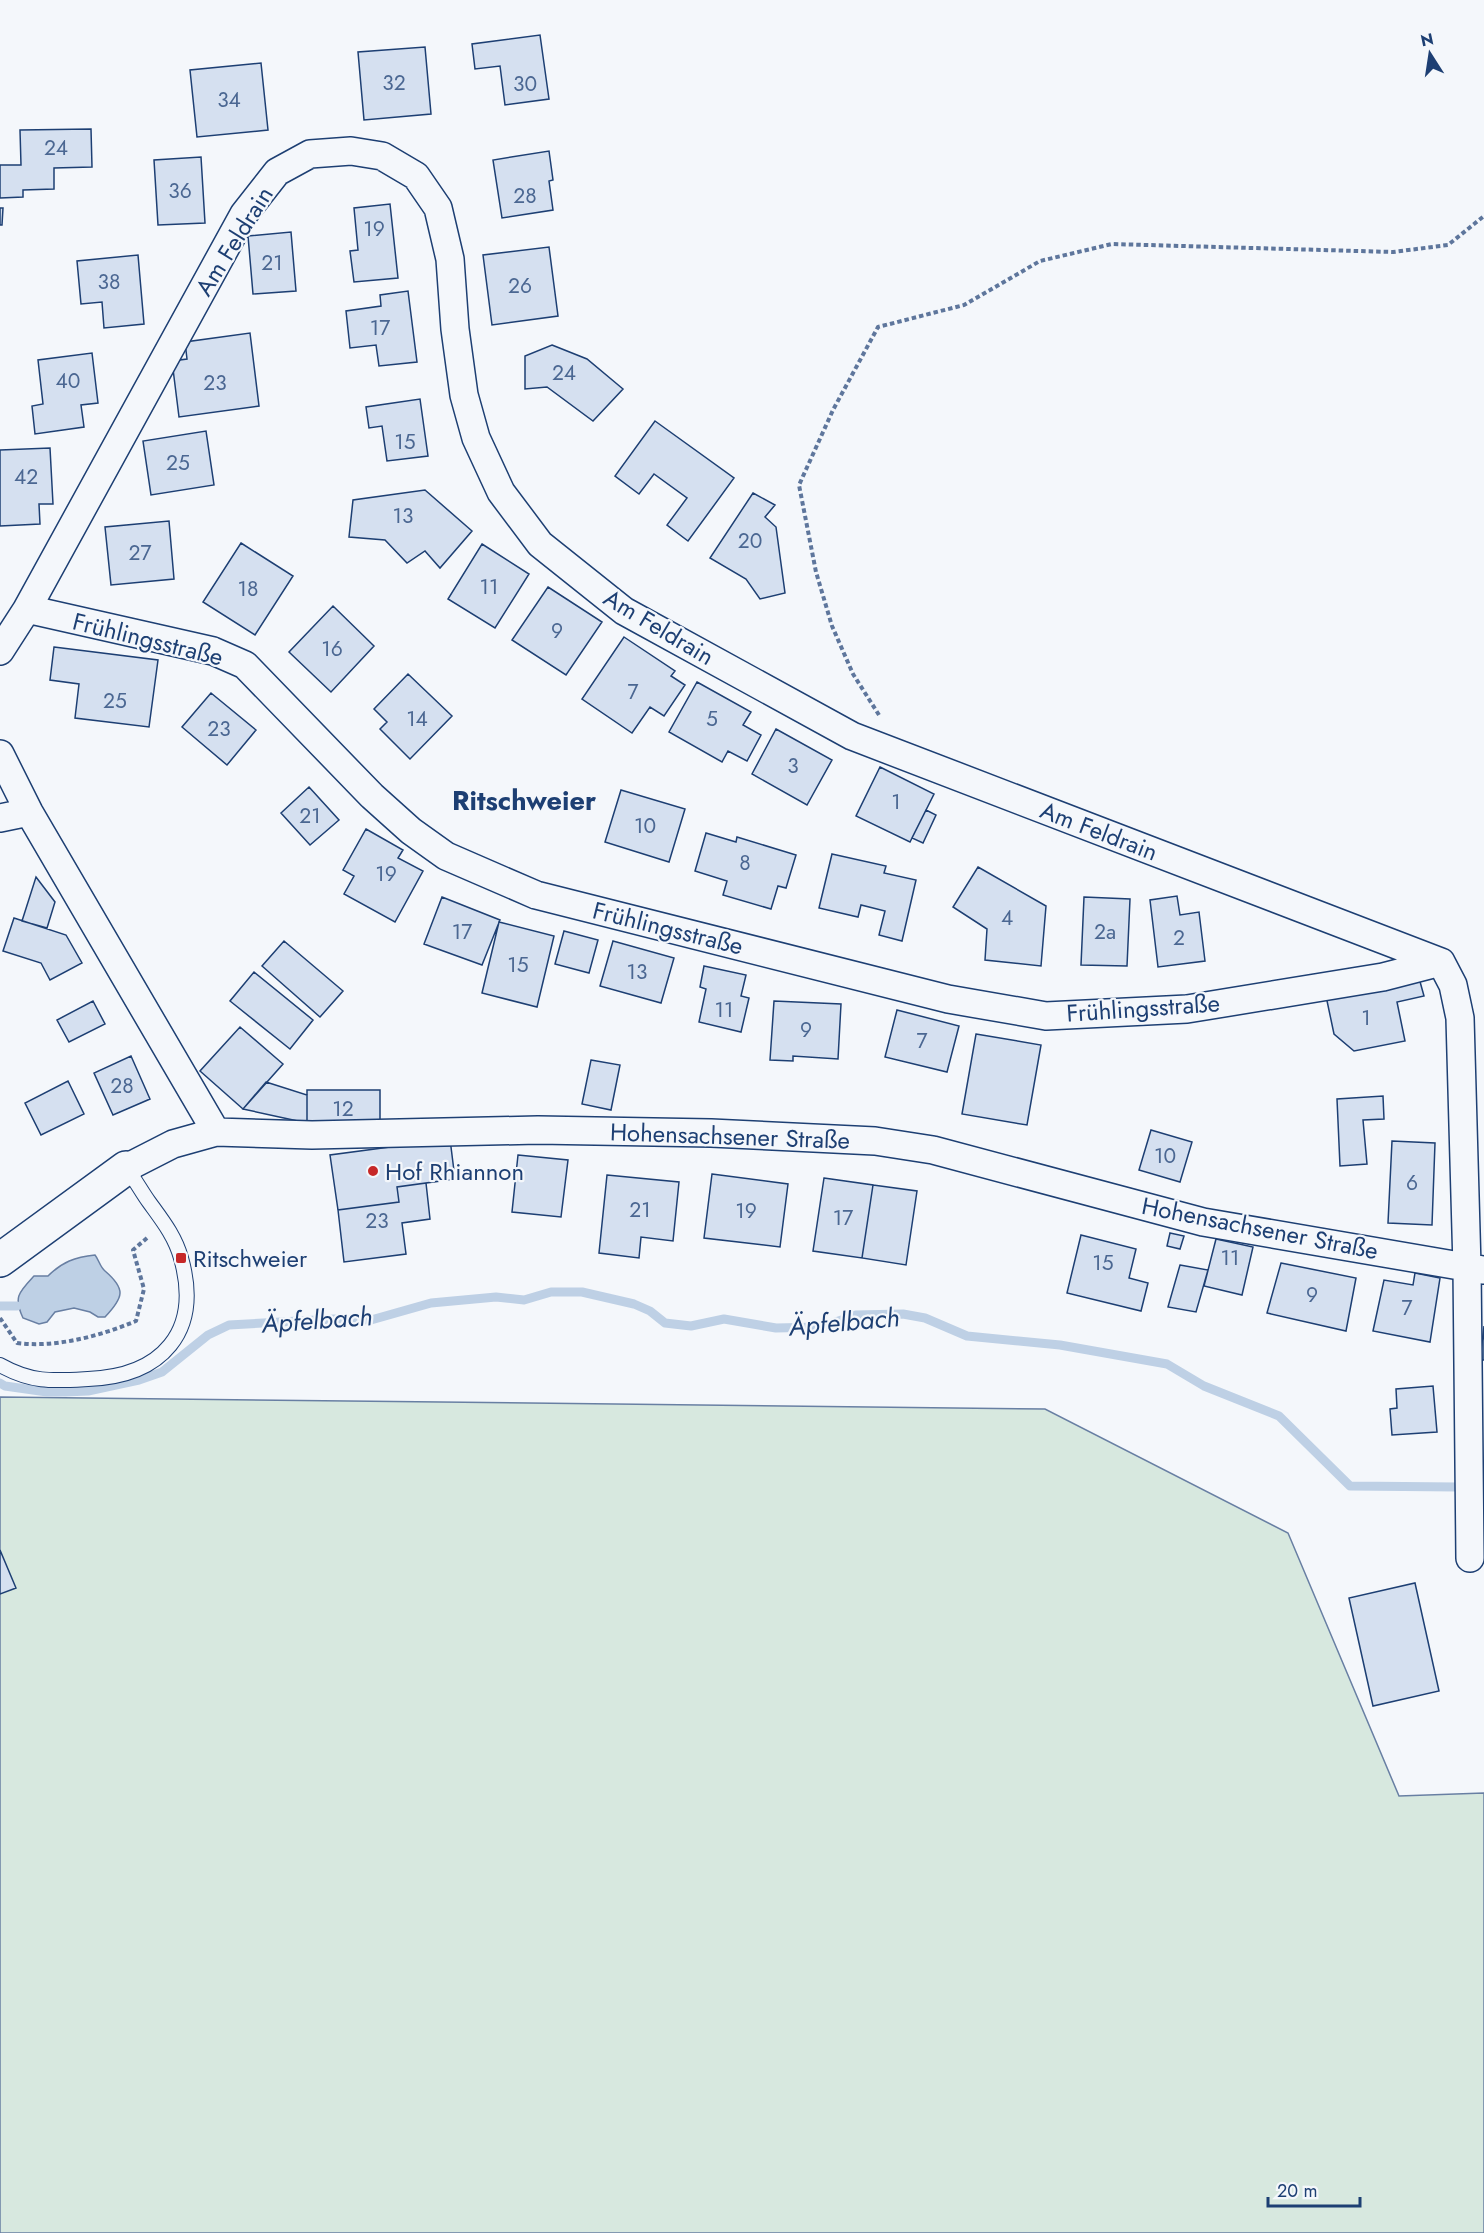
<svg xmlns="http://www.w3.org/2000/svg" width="1484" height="2233" font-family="Jost,sans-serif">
<rect width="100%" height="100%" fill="#f4f7fb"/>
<path fill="#d7e8df" stroke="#687fa3" stroke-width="1.5" d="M 0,1397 L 1045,1409 L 1288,1533 L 1399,1796 L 1484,1793 L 1484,2233 L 0,2233 Z"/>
<path fill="#bed0e5" stroke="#687fa3" stroke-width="1.5" d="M 95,1255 C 99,1260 100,1267 105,1271 C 126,1289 124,1297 105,1317 L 98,1317 L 90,1312 L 74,1308 L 55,1312 L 47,1322 L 39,1324 L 23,1318 C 13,1297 19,1292 34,1276 L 48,1276 C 62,1262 75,1257 95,1255 Z"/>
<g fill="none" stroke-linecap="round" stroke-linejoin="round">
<path stroke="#bed0e5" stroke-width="9" d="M 0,1306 L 17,1306
M 0,1383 L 5,1386 L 47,1392 L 65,1392 L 88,1391 L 139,1380 L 162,1372 L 208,1335 L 229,1325 L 334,1319 L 371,1320 L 431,1303 L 496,1297 L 524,1300 L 551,1292 L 582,1292 L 634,1304 L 650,1311 L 665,1323 L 691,1326 L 724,1319 L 776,1328 L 821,1327 L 856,1315 L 903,1314 L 925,1318 L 967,1336 L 1060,1345 L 1167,1364 L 1204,1386 L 1279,1416 L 1350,1486 L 1457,1487
M 1483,1486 L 1484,1486"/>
</g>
<path fill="#d5e0f0" stroke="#1d3f73" stroke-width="1.5" d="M 540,35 L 549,99 L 505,105 L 500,66 L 475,69 L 472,44 Z
M 425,47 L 431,114 L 364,120 L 358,52 Z
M 261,63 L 268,130 L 197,137 L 190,70 Z
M 91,129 L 92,167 L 54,168 L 54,189 L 23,190 L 23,197 L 0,198 L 0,165 L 21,165 L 20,130 Z
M 549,151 L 553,180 L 549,181 L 553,210 L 502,218 L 493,160 Z
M 201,157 L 205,223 L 158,225 L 154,160 Z
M 390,204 L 398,278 L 354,282 L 350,251 L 358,250 L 354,208 Z
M 0,208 L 3,208 L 2,225 L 0,225 Z
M 291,232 L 296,291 L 253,294 L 248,236 Z
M 549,247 L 558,316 L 492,325 L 483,255 Z
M 138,255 L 144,324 L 104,328 L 102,302 L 81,304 L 77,261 Z
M 408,291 L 417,362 L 379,366 L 376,345 L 350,348 L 346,311 L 381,306 L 380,295 Z
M 250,333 L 259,406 L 179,417 L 172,361 L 187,359 L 185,342 Z
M 552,345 L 587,359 L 623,389 L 593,421 L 547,387 L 525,389 L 525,356 Z
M 92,353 L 98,403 L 81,405 L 84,427 L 35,434 L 32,406 L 43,404 L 38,360 Z
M 420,399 L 428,456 L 387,461 L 382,426 L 369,428 L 366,407 Z
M 655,421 L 734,478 L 688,541 L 667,525 L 687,498 L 654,474 L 639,494 L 615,476 Z
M 206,431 L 214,485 L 151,495 L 143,441 Z
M 50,448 L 53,504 L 39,504 L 40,524 L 0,526 L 0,450 Z
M 425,490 L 472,531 L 440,568 L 425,551 L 407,563 L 385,540 L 349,537 L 353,500 Z
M 753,493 L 775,505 L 765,517 L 776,527 L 785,593 L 760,599 L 746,579 L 710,558 Z
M 169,521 L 174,579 L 111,585 L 105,527 Z
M 241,543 L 293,576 L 255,635 L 203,602 Z
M 482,544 L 529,574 L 495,628 L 448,599 Z
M 548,587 L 602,622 L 566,675 L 512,640 Z
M 333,606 L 374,646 L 331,692 L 289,652 Z
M 624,637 L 675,671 L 671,676 L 685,685 L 664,716 L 650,707 L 632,733 L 582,699 Z
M 54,647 L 158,660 L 149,727 L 75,718 L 79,684 L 50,680 Z
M 408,674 L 452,716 L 410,759 L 380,729 L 387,722 L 374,709 Z
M 697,682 L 751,712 L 743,725 L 761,735 L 747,761 L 728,751 L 722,762 L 669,732 Z
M 211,693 L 256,730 L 227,765 L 182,727 Z
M 776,729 L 832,760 L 807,805 L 752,774 Z
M 880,767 L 934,794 L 910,842 L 856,816 Z
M 309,787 L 339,820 L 310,845 L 281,813 Z
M 621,790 L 685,809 L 669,862 L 605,842 Z
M 926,810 L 936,815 L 923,843 L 912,838 Z
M 366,829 L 403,850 L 398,858 L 423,871 L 395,922 L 344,894 L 354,876 L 343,870 Z
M 706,833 L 736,842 L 737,837 L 796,855 L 786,888 L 778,886 L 771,909 L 723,895 L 727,881 L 695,871 Z
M 832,854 L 886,866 L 884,873 L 916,880 L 902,941 L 879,935 L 885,911 L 861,905 L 858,917 L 819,908 Z
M 978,867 L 1046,906 L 1041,966 L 985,960 L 987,929 L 953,907 Z
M 36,877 L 55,902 L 47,928 L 22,921 Z
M 1177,896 L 1180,915 L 1199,912 L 1205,961 L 1158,967 L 1150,900 Z
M 442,897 L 500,920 L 482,965 L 424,944 Z
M 1084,897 L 1130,899 L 1127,966 L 1081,965 Z
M 14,918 L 66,935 L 82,963 L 50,980 L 41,963 L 3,951 Z
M 499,922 L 554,936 L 537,1007 L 482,993 Z
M 564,931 L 598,940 L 589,973 L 555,964 Z
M 284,941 L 343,991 L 320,1017 L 262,966 Z
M 613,941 L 674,958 L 661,1003 L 600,986 Z
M 704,966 L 746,975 L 741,996 L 749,998 L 741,1032 L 699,1022 L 706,989 L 700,987 Z
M 254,972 L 313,1020 L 290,1049 L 230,1001 Z
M 1419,978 L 1424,996 L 1397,1002 L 1405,1041 L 1354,1051 L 1334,1034 L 1326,996 Z
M 93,1001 L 105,1024 L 69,1042 L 57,1020 Z
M 774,1001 L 841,1004 L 838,1059 L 793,1056 L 793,1061 L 770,1060 Z
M 897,1010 L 959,1026 L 947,1072 L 885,1057 Z
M 240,1027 L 283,1064 L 243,1109 L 200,1071 Z
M 976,1034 L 1041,1045 L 1027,1125 L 962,1114 Z
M 131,1056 L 150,1099 L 113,1115 L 94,1073 Z
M 591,1060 L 620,1065 L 611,1110 L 582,1104 Z
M 68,1081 L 84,1114 L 41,1135 L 25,1103 Z
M 266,1082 L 307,1095 L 307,1123 L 243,1109 Z
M 307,1090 L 380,1090 L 380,1124 L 307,1123 Z
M 1383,1096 L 1384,1119 L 1363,1120 L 1367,1164 L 1340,1166 L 1337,1099 Z
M 1151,1130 L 1192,1142 L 1180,1182 L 1139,1170 Z
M 450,1139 L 455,1179 L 397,1187 L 399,1202 L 338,1210 L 330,1155 Z
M 1392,1141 L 1435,1143 L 1432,1225 L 1388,1223 Z
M 518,1155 L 568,1160 L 561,1217 L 512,1212 Z
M 712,1174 L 788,1184 L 780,1247 L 704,1238 Z
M 607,1175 L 679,1182 L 673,1241 L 641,1237 L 639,1258 L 599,1253 Z
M 824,1178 L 873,1185 L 862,1258 L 813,1251 Z
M 426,1183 L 430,1219 L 402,1223 L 406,1254 L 344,1262 L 338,1210 L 399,1202 L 397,1187 Z
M 873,1185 L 917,1191 L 906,1265 L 862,1258 Z
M 1170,1233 L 1184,1236 L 1180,1249 L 1167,1246 Z
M 1081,1235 L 1136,1249 L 1129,1278 L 1148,1283 L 1141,1311 L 1067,1293 Z
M 1216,1239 L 1253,1247 L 1242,1295 L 1204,1286 Z
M 1281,1263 L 1356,1278 L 1346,1331 L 1267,1313 Z
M 1180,1265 L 1208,1270 L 1196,1312 L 1168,1307 Z
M 1415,1273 L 1440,1278 L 1430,1342 L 1373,1331 L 1384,1280 L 1413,1285 Z
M 1484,1326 L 1484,1360 L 1480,1360 Z
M 1433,1386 L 1437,1432 L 1392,1435 L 1390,1409 L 1397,1408 L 1396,1389 Z
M 0,1550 L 16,1588 L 0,1594 Z
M 1415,1583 L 1439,1691 L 1373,1706 L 1349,1598 Z"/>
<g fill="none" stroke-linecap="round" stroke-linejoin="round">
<g stroke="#1d3f73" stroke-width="16">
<path id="lane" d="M 0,1365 C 32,1383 53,1381 88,1379 C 162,1376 202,1332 181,1258 C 175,1236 162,1220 149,1202 C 141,1191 135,1179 126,1168"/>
</g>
<g stroke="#1d3f73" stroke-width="30">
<path id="street" d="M 27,609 L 244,214 L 277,172 L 310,154 L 351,151 L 382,156 L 416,176 L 438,208 L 450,259 L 455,329 L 464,395 L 476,438 L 501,492 L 540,544 L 624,611 L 852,736 L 1441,962 L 1453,985 L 1460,1018 L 1467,1267 L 1470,1558
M 0,651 L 27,609 L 213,651 L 245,665 L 372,796 L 411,831 L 446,856 L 536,895 L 948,999 L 1046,1016 L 1187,1009 L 1383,977 L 1441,962
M 0,754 L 29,812 L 216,1132
M 0,818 L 29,812
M 126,1168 L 173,1144 L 216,1132 L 312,1135 L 538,1130 L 711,1133 L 875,1141 L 933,1150 L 1203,1222 L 1483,1270"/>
</g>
<g stroke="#1d3f73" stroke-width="36">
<path id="secondary" d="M 0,1260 L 126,1168"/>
</g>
<path stroke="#5e769c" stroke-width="4" stroke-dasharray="4.5 3" stroke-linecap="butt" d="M 879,715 L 853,674 L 832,626 L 816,572 L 799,485 L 833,410 L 878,327 L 964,305 L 1040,261 L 1112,244 L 1393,252 L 1448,245 L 1484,216
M 0,1318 L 17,1343 C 56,1348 100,1336 136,1321 L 144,1289 L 133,1250 L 147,1238"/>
<use href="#lane" stroke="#f4f7fb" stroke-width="14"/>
<use href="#street" stroke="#f4f7fb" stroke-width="27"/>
<use href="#secondary" stroke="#f4f7fb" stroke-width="33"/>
</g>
<g fill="#c62828" stroke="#f4f7fb" stroke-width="2">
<circle cx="373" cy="1171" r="6"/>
<rect x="175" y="1252" width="12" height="12" rx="3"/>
</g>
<g text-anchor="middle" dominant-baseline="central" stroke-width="4.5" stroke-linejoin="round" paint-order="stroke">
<g font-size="21" fill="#4b6792">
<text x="394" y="83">32</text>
<text x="525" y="84">30</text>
<text x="229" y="100">34</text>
<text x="56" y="148">24</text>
<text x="180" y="191">36</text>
<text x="525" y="196">28</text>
<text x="374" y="229">19</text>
<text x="272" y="263">21</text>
<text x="109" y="282">38</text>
<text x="520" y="286">26</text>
<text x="380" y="328">17</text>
<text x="564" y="373">24</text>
<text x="68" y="381">40</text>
<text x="215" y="383">23</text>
<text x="405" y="442">15</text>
<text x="178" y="463">25</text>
<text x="26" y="477">42</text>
<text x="403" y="516">13</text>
<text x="750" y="541">20</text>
<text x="140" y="553">27</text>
<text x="489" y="587">11</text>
<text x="248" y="589">18</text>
<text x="557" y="631">9</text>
<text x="332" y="649">16</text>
<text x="633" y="692">7</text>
<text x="115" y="701">25</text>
<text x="417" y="719">14</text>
<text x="712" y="719">5</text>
<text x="219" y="729">23</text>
<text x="793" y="766">3</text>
<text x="896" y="802">1</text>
<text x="310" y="816">21</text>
<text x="645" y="826">10</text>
<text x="745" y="863">8</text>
<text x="386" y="874">19</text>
<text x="1007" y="918">4</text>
<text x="462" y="932">17</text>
<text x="1105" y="932">2a</text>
<text x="1179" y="938">2</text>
<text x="518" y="965">15</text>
<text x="637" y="972">13</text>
<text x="724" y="1010">11</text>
<text x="1366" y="1018">1</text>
<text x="806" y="1030">9</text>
<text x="922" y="1041">7</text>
<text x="122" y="1086">28</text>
<text x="343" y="1109">12</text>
<text x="1165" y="1156">10</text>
<text x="1412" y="1183">6</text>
<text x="640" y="1210">21</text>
<text x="746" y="1211">19</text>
<text x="843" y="1218">17</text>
<text x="377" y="1221">23</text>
<text x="1230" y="1258">11</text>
<text x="1103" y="1263">15</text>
<text x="1312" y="1295">9</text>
<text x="1407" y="1308">7</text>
</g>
<g font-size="24" fill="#1d3f73" stroke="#f4f7fb">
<text transform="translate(234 241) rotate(-58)">Am Feldrain</text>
<text transform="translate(659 627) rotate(31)">Am Feldrain</text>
<text transform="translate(148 639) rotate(14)">Frühlingsstraße</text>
<text transform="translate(1099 831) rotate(21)">Am Feldrain</text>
<text transform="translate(668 928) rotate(14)">Frühlingsstraße</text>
<text transform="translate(1143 1008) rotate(-4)">Frühlingsstraße</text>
<text transform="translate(730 1136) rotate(2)">Hohensachsener Straße</text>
<text transform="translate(1260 1228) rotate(11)">Hohensachsener Straße</text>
</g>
<g font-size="24" fill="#1d3f73" stroke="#f4f7fb" text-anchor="start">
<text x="385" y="1171">Hof Rhiannon</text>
<text x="193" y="1258">Ritschweier</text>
</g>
<g font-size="26" font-style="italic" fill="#1d3f73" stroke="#f4f7fb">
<text transform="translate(317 1320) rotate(-4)">Äpfelbach</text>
<text transform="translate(844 1322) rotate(-5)">Äpfelbach</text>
</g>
<g font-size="27" font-weight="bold" fill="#1d3f73" stroke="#f4f7fb">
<text x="524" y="800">Ritschweier</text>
</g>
</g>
<g transform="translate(1430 54) rotate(348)" stroke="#f4f7fb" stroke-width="4.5" paint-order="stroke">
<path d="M0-4.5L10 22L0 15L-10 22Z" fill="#1d3f73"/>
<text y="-9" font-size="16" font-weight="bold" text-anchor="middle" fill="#1d3f73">N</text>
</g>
<path d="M1268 2197v9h92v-9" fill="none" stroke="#1d3f73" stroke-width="3"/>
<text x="1277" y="2197" font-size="18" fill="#1d3f73" stroke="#f4f7fb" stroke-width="4.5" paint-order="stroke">20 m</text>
</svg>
